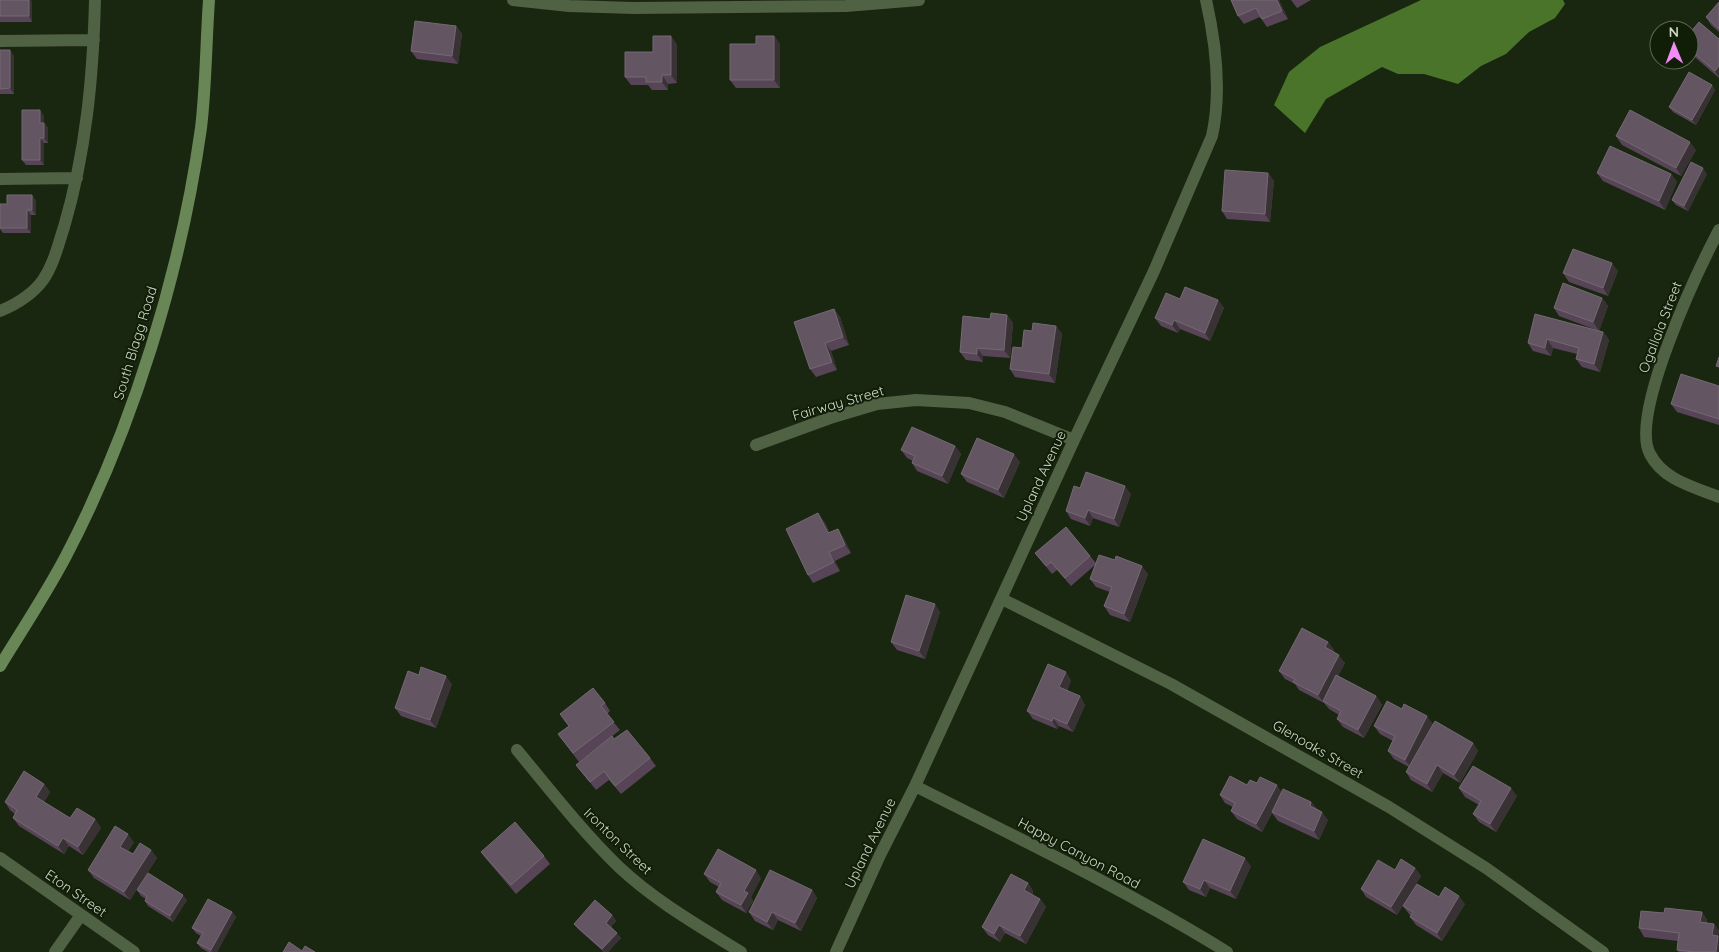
<svg xmlns="http://www.w3.org/2000/svg" width="1719" height="952" font-family="Quicksand,sans-serif">
<rect width="100%" height="100%" fill="#192610"/>
<path fill="#497429" d="M 1421,0 L 1563,0 L 1565,4 L 1555,18 L 1529,32 L 1506,54 L 1481,66 L 1458,84 L 1424,74 L 1398,74 L 1382,67 L 1326,99 L 1305,133 L 1274,105 L 1289,72 L 1320,47 Z"/>
<g fill="none" stroke-linecap="round" stroke-linejoin="round">
<path stroke="#4f6244" stroke-width="12" d="M 513,0 L 569,6 L 634,8 L 846,6 L 919,0
M 0,41 L 94,40
M 0,179 L 77,178
M 1719,230 C 1698,270 1629,415 1650,454 C 1663,480 1694,487 1719,497
M 0,311 C 17,304 32,295 43,280 C 54,264 58,245 64,227 C 86,152 93,78 95,0
M 756,445 L 830,418 L 877,404 L 916,400 L 969,403 L 1005,412 L 1074,440
M 1002,599 L 1171,684 L 1389,807 L 1486,868 L 1603,952
M 517,750 C 550,790 582,831 619,867 C 655,901 699,926 741,952
M 915,786 C 1020,839 1126,890 1227,952
M 0,858 L 134,952
M 55,952 L 81,915
M 836,952 L 880,855 L 915,786 L 1074,440 L 1154,271 L 1212,136 C 1222,91 1216,44 1206,0"/>
<path stroke="#688656" stroke-width="12" d="M 0,666 C 22,630 46,594 66,556 C 133,428 181,271 201,128 C 206,86 206,42 209,0"/>
</g>
<path fill="#574557" d="M 0,0 L 32,2 L 32,22 L 0,22 Z
M 1231,0 L 1279,0 L 1288,19 L 1267,27 L 1260,17 L 1244,24 L 1238,16 Z
M 1291,0 L 1311,0 L 1297,8 Z
M 1719,2 L 1719,32 L 1711,25 L 1706,17 Z
M 456,26 L 462,34 L 458,64 L 417,59 L 411,51 Z
M 1689,34 L 1719,39 L 1719,78 L 1689,52 Z
M 774,36 L 780,44 L 780,88 L 736,88 L 730,80 L 756,44 Z
M 677,44 L 677,83 L 668,84 L 668,90 L 652,90 L 648,85 L 631,85 L 625,77 L 653,52 Z
M 0,50 L 14,56 L 14,94 L 0,94 Z
M 1712,85 L 1715,90 L 1696,125 L 1673,112 L 1669,107 Z
M 44,116 L 44,123 L 48,128 L 48,143 L 44,143 L 44,165 L 26,165 L 22,160 Z
M 1616,136 L 1696,150 L 1681,176 L 1622,145 Z
M 1268,173 L 1274,181 L 1270,222 L 1227,219 L 1222,211 Z
M 1597,173 L 1671,174 L 1677,182 L 1665,210 L 1603,181 Z
M 1707,174 L 1688,211 L 1676,205 L 1672,200 Z
M 32,195 L 36,201 L 36,215 L 31,215 L 31,233 L 3,233 L 0,229 L 0,204 L 7,204 Z
M 1618,271 L 1608,296 L 1569,282 L 1563,273 Z
M 1602,298 L 1608,306 L 1599,331 L 1559,316 L 1554,308 Z
M 1180,299 L 1218,300 L 1224,308 L 1210,341 L 1180,329 L 1178,333 L 1161,326 L 1155,318 Z
M 834,309 L 840,317 L 849,345 L 831,351 L 837,370 L 816,377 L 810,369 Z
M 1535,314 L 1603,332 L 1609,340 L 1600,372 L 1582,367 L 1576,359 L 1577,354 L 1553,348 L 1551,356 L 1533,351 L 1528,343 Z
M 1007,315 L 1013,323 L 1010,358 L 983,356 L 983,362 L 966,360 L 960,352 L 990,319 Z
M 1056,326 L 1062,334 L 1055,383 L 1015,377 L 1010,369 L 1032,331 Z
M 1719,386 L 1719,425 L 1677,412 L 1671,404 Z
M 955,446 L 961,454 L 948,484 L 917,471 L 912,463 L 913,461 L 907,458 L 901,450 Z
M 1020,462 L 1004,498 L 967,482 L 961,474 Z
M 1080,488 L 1131,494 L 1119,527 L 1093,518 L 1090,526 L 1071,519 L 1066,511 Z
M 824,521 L 830,533 L 838,529 L 843,537 L 851,553 L 835,561 L 840,571 L 813,583 L 808,575 Z
M 1035,553 L 1090,556 L 1096,563 L 1148,574 L 1130,622 L 1110,615 L 1104,606 L 1110,592 L 1096,587 L 1090,579 L 1095,565 L 1071,586 L 1057,570 L 1052,574 Z
M 940,612 L 925,659 L 897,650 L 891,642 Z
M 1328,642 L 1334,650 L 1333,651 L 1345,663 L 1338,676 L 1376,696 L 1382,705 L 1364,738 L 1343,727 L 1337,719 L 1339,715 L 1329,709 L 1324,703 L 1299,690 L 1295,684 L 1285,679 L 1279,671 Z
M 419,675 L 452,684 L 436,728 L 401,716 L 395,708 Z
M 1071,680 L 1067,691 L 1080,696 L 1085,705 L 1073,732 L 1059,726 L 1057,729 L 1033,719 L 1027,711 Z
M 605,703 L 610,711 L 607,714 L 620,730 L 579,762 L 558,734 L 569,726 L 560,714 Z
M 1433,724 L 1430,731 L 1473,743 L 1478,751 L 1460,783 L 1443,773 L 1432,792 L 1411,780 L 1406,772 L 1409,767 L 1394,759 L 1388,751 L 1393,741 L 1380,734 L 1374,726 Z
M 614,739 L 650,758 L 656,766 L 621,794 L 609,780 L 596,790 L 576,765 Z
M 1257,783 L 1282,792 L 1311,802 L 1317,809 L 1328,820 L 1319,840 L 1278,821 L 1272,813 L 1262,832 L 1237,819 L 1231,811 L 1233,807 L 1225,803 L 1220,795 L 1247,785 Z
M 44,784 L 50,792 L 44,802 L 70,818 L 95,819 L 101,828 L 83,855 L 69,846 L 64,854 L 19,826 L 13,818 L 15,814 L 10,810 L 5,802 Z
M 1459,788 L 1517,796 L 1496,832 L 1479,822 L 1473,814 L 1479,805 L 1465,797 Z
M 134,842 L 128,851 L 133,854 L 151,850 L 157,858 L 130,900 L 94,878 L 88,870 Z
M 481,852 L 544,856 L 550,864 L 516,894 L 487,860 Z
M 1251,866 L 1236,899 L 1210,888 L 1206,897 L 1189,890 L 1183,882 Z
M 1415,868 L 1421,876 L 1397,915 L 1366,897 L 1361,889 L 1395,870 Z
M 704,874 L 761,878 L 751,897 L 753,901 L 746,913 L 722,900 L 716,892 L 719,887 L 710,882 Z
M 1028,883 L 1033,891 L 1032,895 L 1040,899 L 1046,907 L 1026,944 L 1005,933 L 1000,942 L 988,935 L 982,927 Z
M 137,890 L 187,900 L 173,922 L 148,906 L 145,901 L 146,899 L 141,896 Z
M 812,890 L 817,898 L 801,931 L 778,920 L 773,930 L 755,921 L 749,912 Z
M 1439,897 L 1465,904 L 1442,941 L 1416,925 L 1410,917 L 1411,916 L 1409,914 L 1403,906 Z
M 232,912 L 236,917 L 217,952 L 208,952 L 201,948 L 197,943 L 201,936 L 196,933 L 192,928 Z
M 1702,912 L 1707,920 L 1707,923 L 1714,924 L 1719,931 L 1719,952 L 1679,952 L 1677,950 L 1678,941 L 1644,937 L 1639,928 L 1664,913 Z
M 612,915 L 616,921 L 611,927 L 621,938 L 608,952 L 604,952 L 578,929 L 574,924 Z"/>
<path fill="#393235" d="M 29,0 L 31,0 L 32,2 L 32,22 L 29,16 Z
M 1277,0 L 1279,0 L 1288,19 L 1282,11 Z
M 456,26 L 462,34 L 458,64 L 452,56 Z
M 671,36 L 677,44 L 677,83 L 671,75 Z
M 774,36 L 780,44 L 780,88 L 774,80 Z
M 10,50 L 14,56 L 14,94 L 10,88 Z
M 1719,66 L 1719,77 L 1715,71 Z
M 662,75 L 668,84 L 668,90 L 662,82 Z
M 1712,85 L 1715,90 L 1696,125 L 1692,120 Z
M 40,110 L 44,116 L 44,128 L 40,123 Z
M 44,123 L 48,128 L 48,143 L 44,138 Z
M 40,138 L 44,143 L 44,165 L 40,160 Z
M 1690,142 L 1696,150 L 1681,176 L 1676,168 Z
M 1703,168 L 1707,174 L 1688,211 L 1684,206 Z
M 1268,173 L 1274,181 L 1270,222 L 1265,214 Z
M 1671,174 L 1677,182 L 1665,210 L 1659,201 Z
M 32,195 L 36,201 L 36,215 L 32,210 Z
M 27,210 L 31,215 L 31,233 L 27,228 Z
M 1612,263 L 1618,271 L 1608,296 L 1603,288 Z
M 1602,298 L 1608,306 L 1599,331 L 1593,322 Z
M 1218,300 L 1224,308 L 1210,341 L 1205,333 Z
M 834,309 L 840,317 L 849,345 L 843,337 Z
M 1007,315 L 1013,323 L 1010,358 L 1004,350 Z
M 1174,320 L 1180,329 L 1178,333 L 1172,325 Z
M 1056,326 L 1062,334 L 1055,383 L 1049,374 Z
M 1603,332 L 1609,340 L 1600,372 L 1594,364 Z
M 1547,339 L 1553,348 L 1551,356 L 1545,348 Z
M 825,343 L 831,351 L 837,370 L 832,362 Z
M 977,348 L 983,356 L 983,362 L 977,354 Z
M 955,446 L 961,454 L 948,484 L 942,476 Z
M 1014,454 L 1020,462 L 1004,498 L 998,490 Z
M 1125,486 L 1131,494 L 1119,527 L 1114,519 Z
M 1088,510 L 1093,518 L 1090,526 L 1085,518 Z
M 818,513 L 824,521 L 834,542 L 828,533 Z
M 838,529 L 843,537 L 851,553 L 845,545 Z
M 829,552 L 835,561 L 840,571 L 834,562 Z
M 1142,566 L 1148,574 L 1130,622 L 1124,614 Z
M 935,604 L 940,612 L 925,659 L 919,651 Z
M 1328,642 L 1334,650 L 1331,655 L 1325,647 Z
M 1339,655 L 1345,663 L 1325,702 L 1323,701 L 1324,703 L 1318,695 Z
M 1066,672 L 1071,680 L 1065,695 L 1059,687 Z
M 446,676 L 452,684 L 436,728 L 430,720 Z
M 1080,696 L 1085,705 L 1073,732 L 1067,724 Z
M 1376,696 L 1382,705 L 1364,738 L 1358,730 Z
M 1427,716 L 1433,724 L 1411,768 L 1405,760 Z
M 1053,718 L 1059,726 L 1057,729 L 1052,721 Z
M 1473,743 L 1478,751 L 1460,783 L 1454,775 Z
M 1437,765 L 1443,773 L 1432,792 L 1427,784 Z
M 44,784 L 50,792 L 42,805 L 36,797 Z
M 1277,785 L 1282,793 L 1262,832 L 1256,824 Z
M 1511,788 L 1517,796 L 1496,832 L 1490,824 Z
M 1311,802 L 1317,810 L 1310,806 Z
M 1322,812 L 1328,820 L 1319,840 L 1314,831 Z
M 95,819 L 101,828 L 83,855 L 78,847 Z
M 128,834 L 134,842 L 126,855 L 120,847 Z
M 63,838 L 69,846 L 64,854 L 58,846 Z
M 151,850 L 157,858 L 130,900 L 124,892 Z
M 1245,858 L 1251,866 L 1236,899 L 1230,891 Z
M 1415,868 L 1421,876 L 1397,915 L 1391,907 Z
M 756,870 L 761,878 L 751,897 L 753,901 L 746,913 L 741,905 L 744,891 Z
M 1204,880 L 1210,888 L 1206,897 L 1200,889 Z
M 1028,883 L 1033,891 L 1029,898 L 1024,890 Z
M 812,890 L 817,898 L 801,931 L 795,923 Z
M 183,895 L 187,900 L 173,922 L 170,916 Z
M 1459,896 L 1465,904 L 1442,941 L 1437,933 Z
M 1040,899 L 1046,907 L 1026,944 L 1020,936 Z
M 232,912 L 236,917 L 217,952 L 212,952 L 211,950 Z
M 772,912 L 778,920 L 773,930 L 767,922 Z
M 1702,912 L 1707,920 L 1706,930 L 1700,922 Z
M 612,915 L 616,921 L 610,928 L 606,923 Z
M 1714,924 L 1719,931 L 1719,952 L 1716,952 L 1712,935 Z
M 999,925 L 1005,933 L 1000,942 L 994,934 Z
M 617,933 L 621,938 L 608,952 L 605,952 L 602,949 Z"/>
<path fill="#645563" stroke="#746973" d="M 0,0 L 29,0 L 29,16 L 0,16 Z
M 1231,0 L 1277,0 L 1282,11 L 1262,19 L 1256,8 L 1238,16 Z
M 1719,2 L 1719,29 L 1706,17 Z
M 415,21 L 456,26 L 452,56 L 411,51 Z
M 1699,22 L 1719,39 L 1719,66 L 1715,71 L 1689,49 L 1689,34 Z
M 653,36 L 671,36 L 671,75 L 662,75 L 662,82 L 646,82 L 646,77 L 625,77 L 625,52 L 653,52 Z
M 756,36 L 774,36 L 774,80 L 730,80 L 730,44 L 756,44 Z
M 0,50 L 10,50 L 10,88 L 0,89 Z
M 1689,72 L 1712,85 L 1692,120 L 1669,107 Z
M 22,110 L 40,110 L 40,123 L 44,123 L 44,138 L 40,138 L 40,160 L 22,160 Z
M 1630,110 L 1690,142 L 1676,168 L 1616,136 Z
M 1610,146 L 1671,174 L 1659,201 L 1597,173 Z
M 1691,162 L 1703,168 L 1684,206 L 1672,200 Z
M 1225,170 L 1268,173 L 1265,214 L 1222,211 Z
M 7,195 L 32,195 L 32,210 L 27,210 L 27,228 L 0,228 L 0,204 L 7,204 Z
M 1573,249 L 1612,263 L 1603,288 L 1563,273 Z
M 1563,283 L 1602,298 L 1593,322 L 1554,308 Z
M 1185,287 L 1218,300 L 1205,333 L 1174,320 L 1172,325 L 1155,318 L 1166,293 L 1180,299 Z
M 834,309 L 843,337 L 825,343 L 832,362 L 810,369 L 794,322 Z
M 991,313 L 1007,315 L 1004,350 L 977,348 L 977,354 L 960,352 L 963,316 L 990,319 Z
M 1535,314 L 1603,332 L 1594,364 L 1576,359 L 1579,348 L 1547,339 L 1545,348 L 1528,343 Z
M 1033,323 L 1056,326 L 1049,374 L 1010,369 L 1013,347 L 1022,348 L 1024,330 L 1032,331 Z
M 1719,357 L 1719,367 L 1716,366 Z
M 1681,374 L 1719,386 L 1719,419 L 1671,404 Z
M 912,427 L 955,446 L 942,476 L 912,463 L 915,456 L 901,450 Z
M 977,438 L 1014,454 L 998,490 L 961,474 Z
M 1086,472 L 1125,486 L 1114,519 L 1088,510 L 1085,518 L 1066,511 L 1074,486 L 1080,488 Z
M 818,513 L 828,533 L 838,529 L 845,545 L 829,552 L 834,562 L 808,575 L 786,529 Z
M 1066,527 L 1090,556 L 1065,578 L 1051,562 L 1046,566 L 1035,553 Z
M 1099,555 L 1115,560 L 1116,556 L 1142,566 L 1124,614 L 1104,606 L 1112,587 L 1090,579 Z
M 906,595 L 935,604 L 919,651 L 891,642 Z
M 1302,628 L 1328,642 L 1325,647 L 1339,655 L 1318,695 L 1293,682 L 1295,679 L 1279,671 Z
M 1048,664 L 1066,672 L 1059,687 L 1080,696 L 1067,724 L 1053,718 L 1052,721 L 1027,711 Z
M 421,667 L 446,676 L 430,720 L 395,708 L 408,671 L 419,675 Z
M 1336,675 L 1376,696 L 1358,730 L 1337,719 L 1341,711 L 1323,701 Z
M 593,688 L 605,703 L 601,706 L 614,722 L 573,753 L 558,734 L 569,726 L 560,714 Z
M 1387,701 L 1402,709 L 1404,704 L 1427,716 L 1405,760 L 1388,751 L 1395,736 L 1374,726 Z
M 1435,721 L 1473,743 L 1454,775 L 1437,765 L 1427,784 L 1406,772 Z
M 627,730 L 650,758 L 615,786 L 604,771 L 590,782 L 576,765 L 612,736 L 614,739 Z
M 1473,766 L 1511,788 L 1490,824 L 1473,814 L 1481,801 L 1459,788 Z
M 24,771 L 44,784 L 36,797 L 70,818 L 77,808 L 95,819 L 78,847 L 63,838 L 58,846 L 13,818 L 17,810 L 5,802 Z
M 1230,776 L 1247,785 L 1250,780 L 1257,783 L 1260,777 L 1277,785 L 1256,824 L 1231,811 L 1235,803 L 1220,795 Z
M 1283,789 L 1311,802 L 1310,806 L 1322,812 L 1314,831 L 1272,812 Z
M 515,822 L 544,856 L 511,885 L 481,852 Z
M 115,826 L 128,834 L 120,847 L 133,854 L 140,843 L 151,850 L 124,892 L 88,870 Z
M 1203,839 L 1245,858 L 1230,891 L 1204,880 L 1200,889 L 1183,882 Z
M 718,849 L 756,870 L 744,891 L 748,893 L 741,905 L 716,892 L 721,883 L 704,874 Z
M 1401,859 L 1415,868 L 1391,907 L 1361,889 L 1378,860 L 1395,870 Z
M 770,870 L 812,890 L 795,923 L 772,912 L 767,922 L 749,912 Z
M 148,873 L 183,895 L 170,916 L 145,901 L 147,896 L 137,890 Z
M 1011,874 L 1028,883 L 1024,890 L 1040,899 L 1020,936 L 999,925 L 994,934 L 982,927 Z
M 1417,884 L 1439,897 L 1445,887 L 1459,896 L 1437,933 L 1410,917 L 1413,912 L 1403,906 Z
M 208,899 L 232,912 L 211,950 L 197,943 L 203,933 L 192,928 Z
M 595,900 L 612,915 L 606,923 L 617,933 L 602,949 L 574,924 Z
M 1665,908 L 1702,912 L 1700,922 L 1714,924 L 1712,935 L 1718,936 L 1716,952 L 1695,952 L 1677,950 L 1679,933 L 1639,928 L 1641,911 L 1664,913 Z
M 289,942 L 302,951 L 305,946 L 315,952 L 283,952 Z"/>
<g text-anchor="middle" dominant-baseline="central" stroke-width="4" stroke-linejoin="round" paint-order="stroke">
<g font-size="14" fill="#ced7c8" stroke="#101d07">
<text transform="translate(1660 327) rotate(-69)">Ogallala Street</text>
<text transform="translate(135 343) rotate(-73)">South Blagg Road</text>
<text transform="translate(838 403) rotate(-16)">Fairway Street</text>
<text transform="translate(1041 476) rotate(-65)">Upland Avenue</text>
<text transform="translate(1318 749) rotate(30)">Glenoaks Street</text>
<text transform="translate(618 841) rotate(44)">Ironton Street</text>
<text transform="translate(870 843) rotate(-64)">Upland Avenue</text>
<text transform="translate(1079 853) rotate(28)">Happy Canyon Road</text>
<text transform="translate(76 893) rotate(35)">Eton Street</text>
</g>
</g>
<g transform="translate(1674 45) rotate(359)"><circle r="24" fill="#101d07" stroke="#5c6754"/>
<path d="M0-4L9 19L0 12L-9 19Z" fill="#f18bf5"/>
<text y="-8" font-size="14" font-weight="bold" text-anchor="middle" fill="#ced7c8">N</text>
</g>
</svg>
